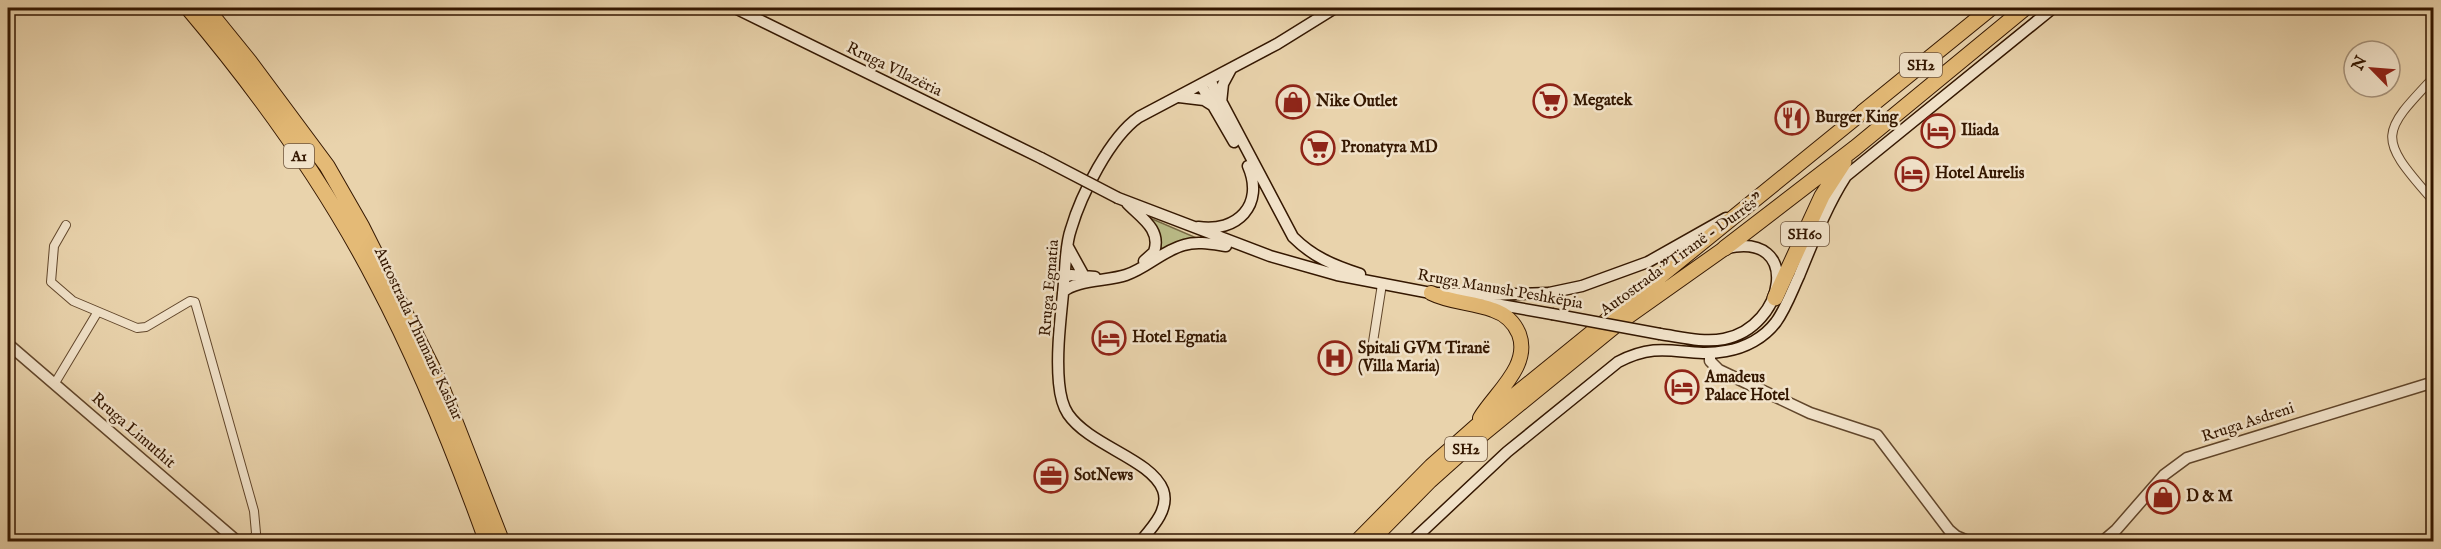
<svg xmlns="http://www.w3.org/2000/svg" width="2441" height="549" font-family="'IM FELL English',serif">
<rect width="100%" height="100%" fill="#e9d3ac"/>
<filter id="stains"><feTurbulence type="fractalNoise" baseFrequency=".00333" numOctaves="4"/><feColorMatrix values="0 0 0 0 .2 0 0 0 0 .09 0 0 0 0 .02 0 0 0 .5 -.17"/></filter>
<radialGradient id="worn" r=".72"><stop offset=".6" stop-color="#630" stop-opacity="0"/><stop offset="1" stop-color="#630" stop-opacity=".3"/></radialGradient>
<path fill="#babb87" stroke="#776944" stroke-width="1.5" d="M 1150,218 L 1199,239 L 1161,250 L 1157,228 Z"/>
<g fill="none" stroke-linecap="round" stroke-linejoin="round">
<g stroke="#61462b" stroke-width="10">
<path id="minor" d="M 2430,197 C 2377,137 2381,133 2434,77
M 66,225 L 54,246 L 51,282 L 73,301 L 137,328 L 146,327 L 190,301 L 195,302 L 254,511 L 256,533 L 252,542
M 1373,342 L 1382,284
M 55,383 L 97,313"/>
</g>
<g stroke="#61462b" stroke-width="13">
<path id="tertiary" d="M 8,344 L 238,542
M 1710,353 L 1710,361 L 1719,370 L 1810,413 L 1877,435 L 1949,530 L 1956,536 L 1970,542
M 2102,542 L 2116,530 L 2164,475 L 2187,458 L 2434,382"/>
</g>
<g stroke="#341700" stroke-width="13">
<path id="secondary" d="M 735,8 L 1041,158
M 1210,80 L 1293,237 C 1313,257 1333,265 1360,274
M 1201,85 L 1234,142
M 1179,97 L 1204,100 L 1212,105
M 1221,103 L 1223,84 L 1231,69
M 1118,198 L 1270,256 L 1337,275 L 1436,294
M 1127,203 C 1140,217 1162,229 1154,252 L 1144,261
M 1198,227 C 1237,233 1265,205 1248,166
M 1068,247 L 1084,276
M 1065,277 L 1071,275 L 1095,277
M 1063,292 C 1075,280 1108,281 1126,275 C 1147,268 1162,251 1184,245 C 1197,241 1212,244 1226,246
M 1434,293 L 1485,295 L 1549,293 L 1582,286 L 1648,262 L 1726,218
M 1484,302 L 1552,314
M 1660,334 C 1681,337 1703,343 1724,339 C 1786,327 1802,231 1727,248
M 1140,542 C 1152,528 1170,509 1163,490 C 1151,459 1090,446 1068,414 C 1062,405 1060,394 1059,383 C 1056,351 1061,316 1064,283 C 1066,265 1065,246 1071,229 C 1081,195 1110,137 1139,117 L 1277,44 L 1335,8
M 1411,542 L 1507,452 L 1618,362 C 1664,338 1683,359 1726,351 C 1745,348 1764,338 1776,322 C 1786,308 1792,291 1799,276 C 1813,242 1826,207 1846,176 L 2053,8"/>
</g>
<g stroke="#341700" stroke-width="16">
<path id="trunk" d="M 1431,293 C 1451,303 1472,302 1493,310 C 1505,314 1514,322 1519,334 C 1531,366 1495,393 1480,418
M 1356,542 L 1431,466 L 1475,427 L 1863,112
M 1370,542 L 1430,481 L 1477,439 L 1619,323 L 1725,248"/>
</g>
<g stroke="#341700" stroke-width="17">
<path id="motorway" d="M 188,8 C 259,92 325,184 376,282 C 420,365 455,453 487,542
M 206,8 L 249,61 L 327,166 L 362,227 L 440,383 L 502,542
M 1863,112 L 1991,8
M 1725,248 L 1855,148 L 2025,8
M 1775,298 L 1822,196 L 1844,162"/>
</g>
<use href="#minor" stroke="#f1e2c9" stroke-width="8"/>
<use href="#tertiary" stroke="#f1e2c9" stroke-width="10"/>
<use href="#secondary" stroke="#f1e2c9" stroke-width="10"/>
<use href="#trunk" stroke="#e4ba76" stroke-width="14"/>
<use href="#motorway" stroke="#e4ba76" stroke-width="15"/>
<g stroke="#341700" stroke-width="13" stroke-linecap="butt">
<path id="secondary-bridge" d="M 1041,158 L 1118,198
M 1552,314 L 1660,334"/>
</g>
<use href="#secondary-bridge" stroke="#f1e2c9" stroke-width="10"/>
</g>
<defs>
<g id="supermarket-ring" transform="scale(1.725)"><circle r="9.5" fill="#f1e2c9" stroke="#8f2418" stroke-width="1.5"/><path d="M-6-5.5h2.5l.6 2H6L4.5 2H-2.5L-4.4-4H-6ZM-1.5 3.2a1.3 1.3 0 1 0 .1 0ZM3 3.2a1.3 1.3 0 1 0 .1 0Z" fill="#8f2418"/></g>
<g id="shop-ring" transform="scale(1.725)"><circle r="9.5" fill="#f1e2c9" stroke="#8f2418" stroke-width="1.5"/><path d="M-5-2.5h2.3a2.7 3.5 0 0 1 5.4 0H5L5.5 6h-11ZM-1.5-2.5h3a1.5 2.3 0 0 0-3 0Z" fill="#8f2418"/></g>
<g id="restaurant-ring" transform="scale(1.725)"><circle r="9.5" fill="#f1e2c9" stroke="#8f2418" stroke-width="1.5"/><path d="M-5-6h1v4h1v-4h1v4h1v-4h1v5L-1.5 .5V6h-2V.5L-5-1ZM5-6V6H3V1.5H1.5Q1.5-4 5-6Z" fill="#8f2418"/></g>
<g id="hotel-ring" transform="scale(1.725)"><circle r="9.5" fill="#f1e2c9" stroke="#8f2418" stroke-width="1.5"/><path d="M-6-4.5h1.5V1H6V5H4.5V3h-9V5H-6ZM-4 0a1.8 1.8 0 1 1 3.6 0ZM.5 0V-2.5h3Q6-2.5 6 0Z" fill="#8f2418"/></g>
<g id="hospital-ring" transform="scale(1.725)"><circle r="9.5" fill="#f1e2c9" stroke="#8f2418" stroke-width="1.5"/><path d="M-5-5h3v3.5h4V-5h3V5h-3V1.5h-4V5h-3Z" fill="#8f2418"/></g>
<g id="office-ring" transform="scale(1.725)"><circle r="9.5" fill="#f1e2c9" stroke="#8f2418" stroke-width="1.5"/><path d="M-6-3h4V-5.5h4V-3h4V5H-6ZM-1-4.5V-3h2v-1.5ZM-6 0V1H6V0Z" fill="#8f2418"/></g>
</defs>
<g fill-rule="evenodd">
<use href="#supermarket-ring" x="1550" y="101"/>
<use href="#shop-ring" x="1293" y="102"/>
<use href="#restaurant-ring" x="1792" y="118"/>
<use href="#hotel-ring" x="1938" y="131"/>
<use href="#supermarket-ring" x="1318" y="148"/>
<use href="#hotel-ring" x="1912" y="174"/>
<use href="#hotel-ring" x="1109" y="338"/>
<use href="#hospital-ring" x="1335" y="358"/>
<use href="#hotel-ring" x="1682" y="387"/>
<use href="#office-ring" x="1051" y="476"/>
<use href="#shop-ring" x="2163" y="497"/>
</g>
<g text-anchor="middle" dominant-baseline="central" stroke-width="5" stroke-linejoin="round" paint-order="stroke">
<g fill="#f1e2c9" stroke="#6d543c" stroke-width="1.5">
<rect x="1900" y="53" width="42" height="24" rx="4.5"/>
<rect x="284" y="144" width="30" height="24" rx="4.5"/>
<rect x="1781" y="222" width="48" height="24" rx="4.5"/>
<rect x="1445" y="437" width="42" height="24" rx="4.5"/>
</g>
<g font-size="15" font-weight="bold" fill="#341700">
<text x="1921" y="65">SH2</text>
<text x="299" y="156">A1</text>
<text x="1805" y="234">SH60</text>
<text x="1466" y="449">SH2</text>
</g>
<g font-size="16" fill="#341700" stroke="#f1e2c9">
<text transform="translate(894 70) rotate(26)">Rruga Vllazëria</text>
<text transform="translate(1682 255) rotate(-36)">Autostrada "Tiranë - Durrës"</text>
<text transform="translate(1050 288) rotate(-85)">Rruga Egnatia</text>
<text transform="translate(1500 290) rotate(10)">Rruga Manush Peshkëpia</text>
<text transform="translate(418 334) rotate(65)">Autostrada Thumanë Kashar</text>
<text transform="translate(2248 423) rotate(-18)">Rruga Asdreni</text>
<text transform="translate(133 431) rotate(41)">Rruga Limuthit</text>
</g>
<g font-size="16" font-weight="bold" fill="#341700" stroke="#f1e2c9" text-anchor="start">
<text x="1573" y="101">Megatek</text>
<text x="1316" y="102">Nike Outlet</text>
<text x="1815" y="118">Burger King</text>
<text x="1961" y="131">Iliada</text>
<text x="1341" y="148">Pronatyra MD</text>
<text x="1935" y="174">Hotel Aurelis</text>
<text x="1132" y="338">Hotel Egnatia</text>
<text x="1358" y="349">Spitali GVM Tiranë<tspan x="1358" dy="18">(Villa Maria)</tspan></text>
<text x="1705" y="378">Amadeus<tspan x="1705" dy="18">Palace Hotel</tspan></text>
<text x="1074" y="476">SotNews</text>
<text x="2186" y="497">D &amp; M</text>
</g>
</g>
<rect width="2441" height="549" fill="none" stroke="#e9d3ac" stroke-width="30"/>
<rect x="9" y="9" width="2423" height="531" fill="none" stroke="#341700" stroke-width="3"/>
<rect x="15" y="15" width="2411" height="519" fill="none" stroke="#341700" stroke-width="1.5"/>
<g transform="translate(2372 69) rotate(295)"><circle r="28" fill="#f1e2c9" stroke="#a59179" stroke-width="1.5"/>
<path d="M0-4.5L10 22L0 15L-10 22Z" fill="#8f2418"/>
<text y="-9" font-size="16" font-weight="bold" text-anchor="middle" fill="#341700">N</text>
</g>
<rect width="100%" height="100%" filter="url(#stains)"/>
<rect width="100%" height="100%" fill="url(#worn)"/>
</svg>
